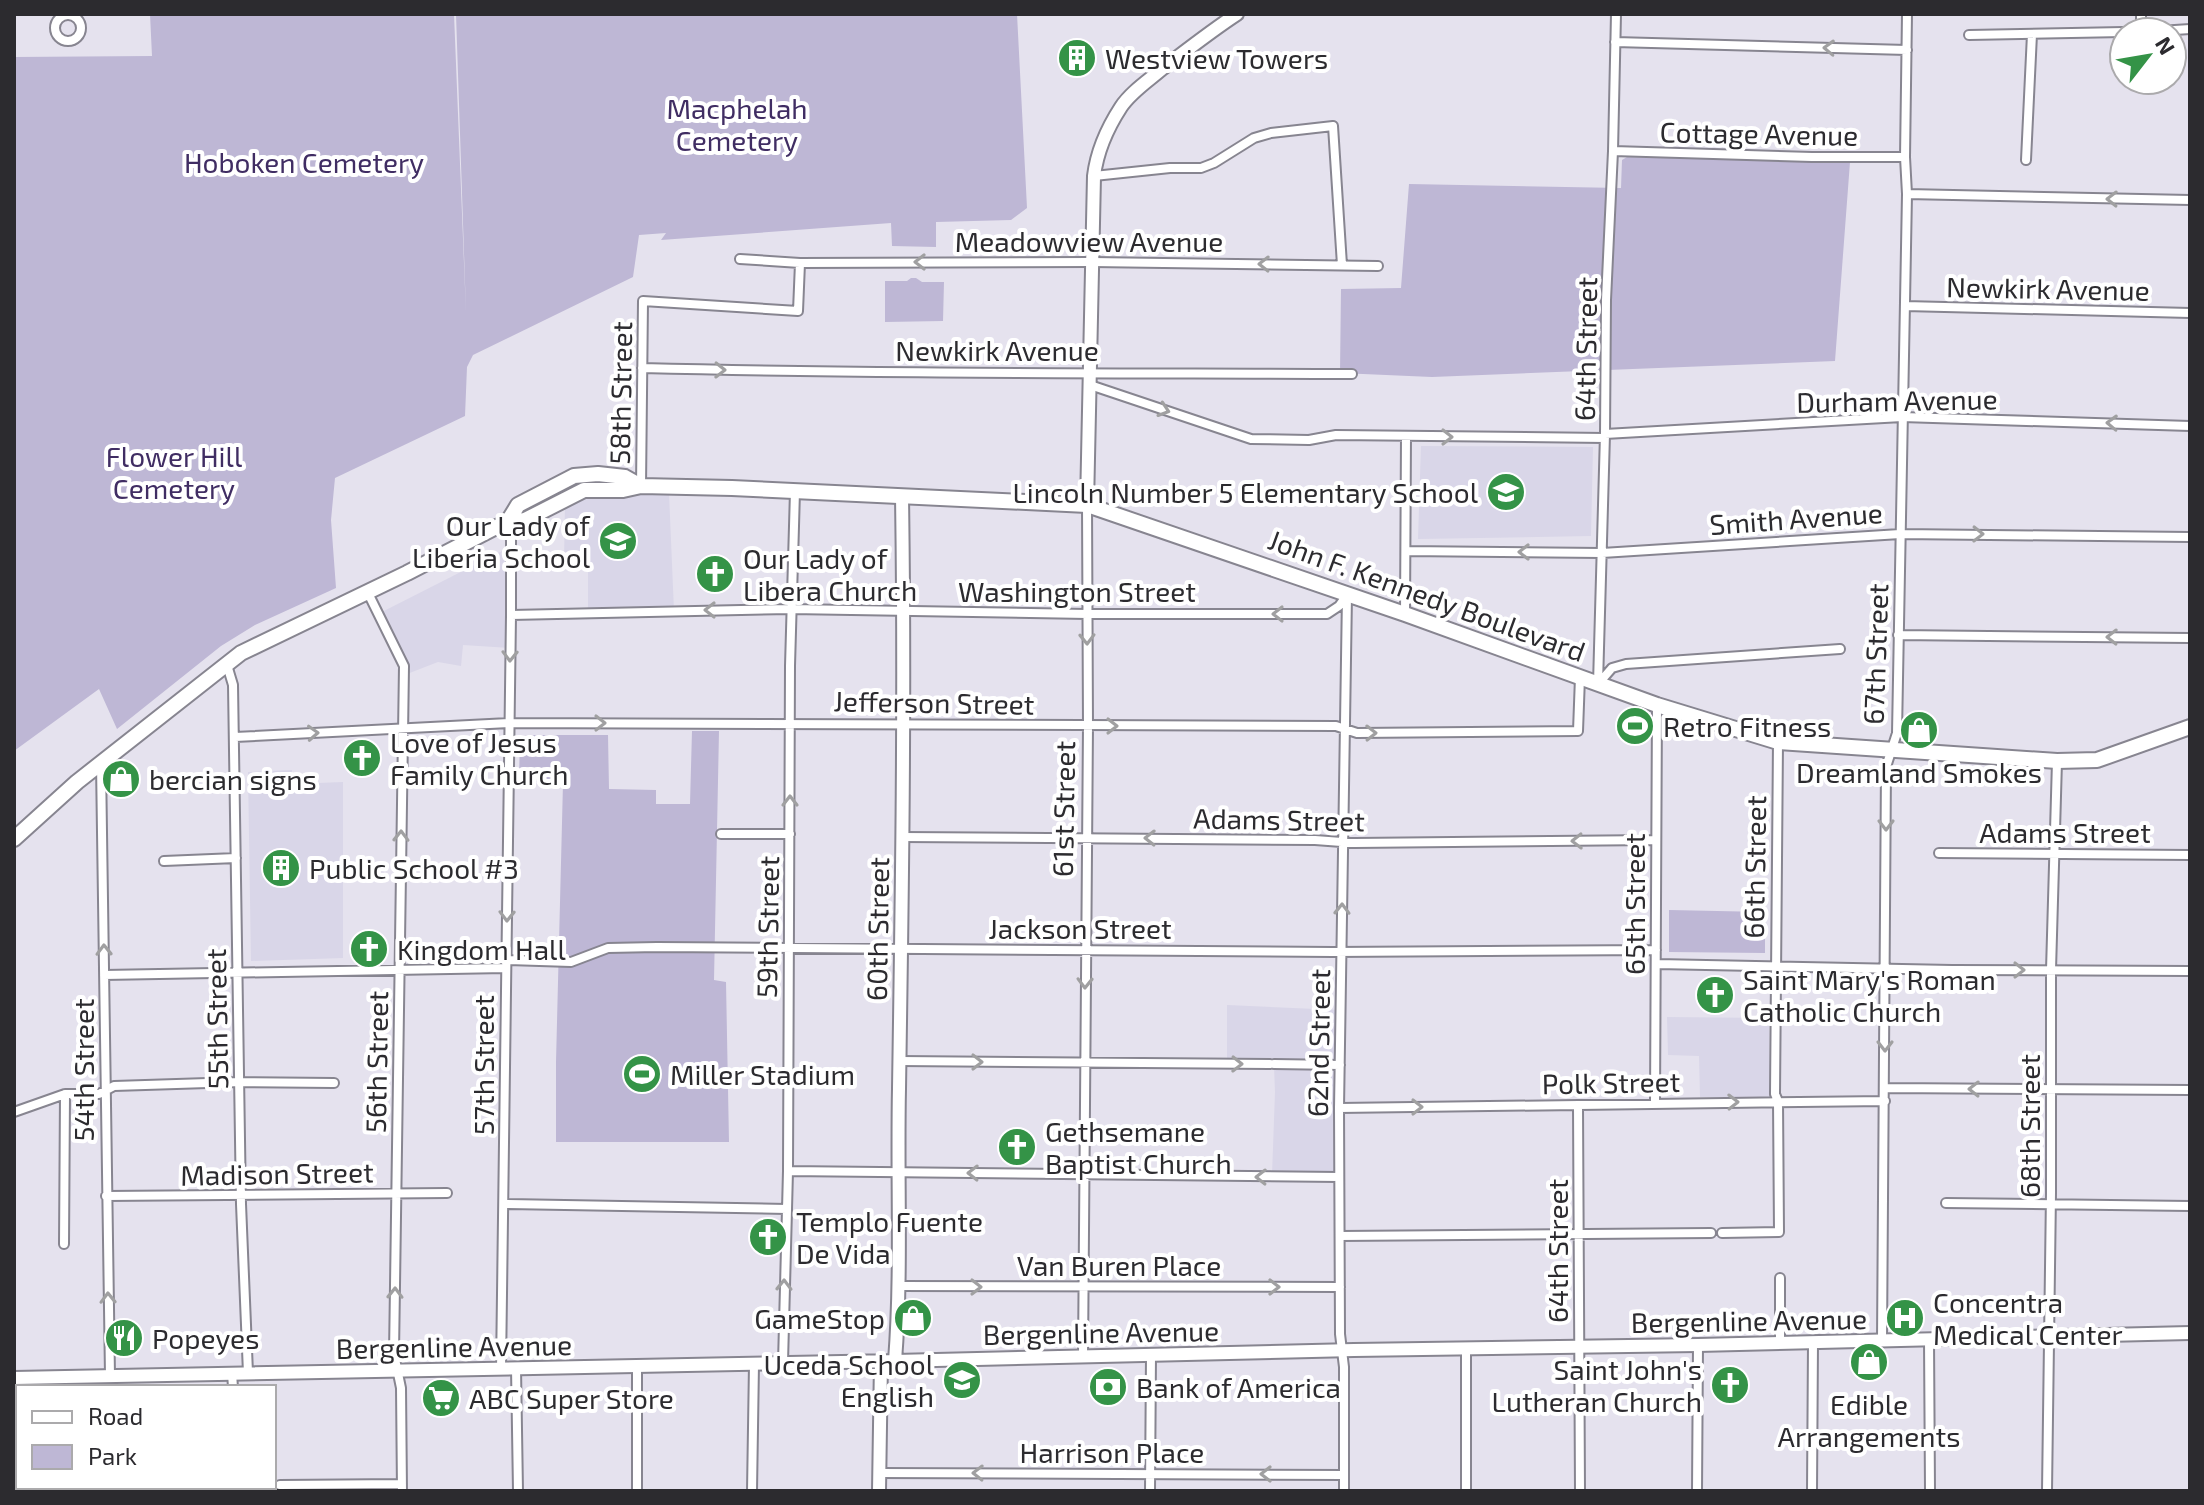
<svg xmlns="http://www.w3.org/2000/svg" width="2204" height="1505" font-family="'Exo 2',sans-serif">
<rect width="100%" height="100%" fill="#e5e2ee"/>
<path fill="#d9d6e8" d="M 1421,446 L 1593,447 L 1591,536 L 1418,539 Z
M 669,493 L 674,611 L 588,613 L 588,561 L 564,562 L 565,504 L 587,494 Z
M 512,546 L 511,648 L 463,645 L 461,666 L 438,662 L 407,674 L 374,616 Z
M 292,770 L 292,784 L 343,782 L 343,958 L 251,961 L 248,772 Z
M 1227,1005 L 1339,1010 L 1338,1064 L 1227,1063 Z
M 1667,1017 L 1769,1018 L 1770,1097 L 1700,1097 L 1699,1056 L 1668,1055 Z
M 1274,1066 L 1338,1066 L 1339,1176 L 1272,1175 L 1275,1092 Z"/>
<path fill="#beb7d5" d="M 150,14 L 454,14 L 466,313 L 456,14 L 1017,14 L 1027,208 L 1011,220 L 936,222 L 936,247 L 892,246 L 891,223 L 661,240 L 666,233 L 639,235 L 633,277 L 473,355 L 467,367 L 465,416 L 335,478 L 331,520 L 336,588 L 255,625 L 221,646 L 117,729 L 99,689 L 14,751 L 14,57 L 152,56 Z
M 1627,157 L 1850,162 L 1835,361 L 1432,377 L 1340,373 L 1341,289 L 1401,288 L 1409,184 L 1621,188 L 1622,160 Z
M 911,278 L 916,278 L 922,282 L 944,282 L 943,321 L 885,322 L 885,281 L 907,281 Z
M 692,731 L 719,731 L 714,980 L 726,982 L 729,1142 L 556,1142 L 556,1062 L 563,783 L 519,781 L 520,735 L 608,735 L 609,789 L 656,790 L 656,804 L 690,804 Z
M 1669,910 L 1765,912 L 1765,953 L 1669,952 Z"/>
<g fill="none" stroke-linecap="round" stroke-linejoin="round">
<g stroke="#878590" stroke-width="12">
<path id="street" d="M 2141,14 L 2141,32
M55 28a13 13 0 1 1 26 0a13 13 0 1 1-26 0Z
M 2144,32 L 2190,29
M 1969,35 L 2124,32
M 1615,42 L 1907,50
M 1613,151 L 1812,157 L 1905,157
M 2026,160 L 2032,34
M 1094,176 L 1170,168 L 1201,168 L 1214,163 L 1254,138 L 1271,133 L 1333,126 L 1342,265
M 1907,194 L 2190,200
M 740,259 L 800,263 L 1092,262 L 1378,266
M 1905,306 L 2190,313
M 642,368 C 879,374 1116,373 1352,374
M 1090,385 L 1251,439 L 1309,440 L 1336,435 L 1605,438
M 1605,434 L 1902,417 L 2190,426
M 641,486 L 643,301 L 798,311 L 800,263
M 1406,551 L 1602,553 L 1900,534 L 2190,537
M 368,593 L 404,666 L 394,1354 L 401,1388 L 402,1491
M 1405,614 L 1406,436
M 511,615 L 791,609 L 1087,614 L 1327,614 L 1339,606 L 1347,595
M 1898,635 L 2190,638
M 227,665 L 233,685 L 241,1204 L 248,1373
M 1599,683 L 1612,668 L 1626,664 L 1840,649
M 1598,684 L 1605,434 L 1606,300 L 1613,151 L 1616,14
M 235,737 L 509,723 L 1336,726 L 1357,733 L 1578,731 L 1580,677
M 101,764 L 110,1376
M 721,834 L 790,834
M 902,837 L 1315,840 L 1355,843 L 1655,840
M 1939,853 L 2190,855
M 164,861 L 236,858
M 506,960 L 571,962 L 608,948 L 657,947 L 1333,952 L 1656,950
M 1657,964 L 1952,970 L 2190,971
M 104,975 L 506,968
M 899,1061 L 1270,1064
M 1274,1064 L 1340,1065
M 1885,1088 L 2190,1090
M 1655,1103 L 1657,705
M 1578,1106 L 1580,1491
M 1339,1108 L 1885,1101
M 14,1112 L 65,1094 L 99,1094 L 114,1086 L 239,1082 L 334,1083
M 788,1171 L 1339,1177
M 106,1196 L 447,1193
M 1946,1203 L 2190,1206
M 504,1204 L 787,1209
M 1722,1233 L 1779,1232 L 1778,1101 L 1775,1094 L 1778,742
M 1340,1236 L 1711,1233
M 64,1244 L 65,1094
M 1780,1278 L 1780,1344
M 898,1286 L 1340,1287
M 1929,1340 L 1930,1491
M 1882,1341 L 1886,767 L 1897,733 L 1907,194 L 1905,157 L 1907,14
M 1083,1356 L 1088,726 L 1087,505
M 783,1363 L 788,1171 L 790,666 L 795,491
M 516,1368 L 518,1491
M 501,1369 L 511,615 L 511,540 L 507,523
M 232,1374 L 233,1387
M 879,1473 L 1344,1475
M 280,1485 L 402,1484
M 51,1491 L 51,1487
M 146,1491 L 146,1487
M 232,1491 L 232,1487
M 637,1491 L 637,1366
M 752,1491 L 754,1364
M 1150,1491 L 1151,1355
M 1344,1491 L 1344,1367 L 1340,1334 L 1339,1108 L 1347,595
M 1466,1491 L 1466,1350
M 1697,1491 L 1698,1345
M 1812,1491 L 1813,1343
M 2047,1491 L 2051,1193 L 2051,970 L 2057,761"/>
</g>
<g stroke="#878590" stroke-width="16">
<path id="secondary" d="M 1087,505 L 1094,176 C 1097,151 1108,127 1121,107 C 1131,92 1148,81 1162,69 C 1187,50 1211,31 1237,14
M 895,1361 C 902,1271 897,1180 899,1089 C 902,892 905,695 902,497
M 14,1378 L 895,1361 L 1354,1350 L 1698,1345 L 2190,1333
M 879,1491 L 881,1361"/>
</g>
<g stroke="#878590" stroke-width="18">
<path id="primary" d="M 507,523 L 518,505 L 574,476 L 598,474 L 625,477 L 641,486
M 14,839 L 77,782 L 241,653 L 407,573 L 494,528 L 507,523 L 525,520 L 584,490 L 623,490 L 641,486 L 732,488 L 1087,505 L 1405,614 L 1657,705 L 1778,742 L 2057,761 L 2097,760 L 2190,727"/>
</g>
<use href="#street" stroke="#fff" stroke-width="8"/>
<use href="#secondary" stroke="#fff" stroke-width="12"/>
<use href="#primary" stroke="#fff" stroke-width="14"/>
</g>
<defs><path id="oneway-chevron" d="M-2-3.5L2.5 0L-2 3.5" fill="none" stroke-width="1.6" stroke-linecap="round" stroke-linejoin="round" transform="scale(2)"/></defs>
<g stroke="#a0a0a1">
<use href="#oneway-chevron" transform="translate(1829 48) rotate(-178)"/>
<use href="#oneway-chevron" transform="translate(2112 199) rotate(-179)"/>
<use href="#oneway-chevron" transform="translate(920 262) rotate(180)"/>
<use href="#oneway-chevron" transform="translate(1264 264) rotate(-179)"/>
<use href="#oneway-chevron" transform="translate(720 370) rotate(1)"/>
<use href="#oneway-chevron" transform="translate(1164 410) rotate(18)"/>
<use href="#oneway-chevron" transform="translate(2112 423) rotate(-178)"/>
<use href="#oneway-chevron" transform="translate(1447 437)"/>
<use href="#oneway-chevron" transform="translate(1978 534) rotate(1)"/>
<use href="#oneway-chevron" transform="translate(1524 552) rotate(-180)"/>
<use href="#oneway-chevron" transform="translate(710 610) rotate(180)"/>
<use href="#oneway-chevron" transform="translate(1278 614) rotate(-180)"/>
<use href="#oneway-chevron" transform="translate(2112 637) rotate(-179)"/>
<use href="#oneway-chevron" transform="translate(1087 639) rotate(89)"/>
<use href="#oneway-chevron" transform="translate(510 656) rotate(91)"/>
<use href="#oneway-chevron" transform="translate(600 723)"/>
<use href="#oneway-chevron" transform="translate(1112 726)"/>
<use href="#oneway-chevron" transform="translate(313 733) rotate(-3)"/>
<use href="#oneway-chevron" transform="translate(1371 733) rotate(-1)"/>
<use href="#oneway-chevron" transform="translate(790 801) rotate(-90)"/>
<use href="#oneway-chevron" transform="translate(1886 825) rotate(90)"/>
<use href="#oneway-chevron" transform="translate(401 836) rotate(-89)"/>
<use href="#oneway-chevron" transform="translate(1150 838) rotate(-179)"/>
<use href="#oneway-chevron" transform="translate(1577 841) rotate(179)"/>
<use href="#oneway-chevron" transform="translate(1342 909) rotate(-89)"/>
<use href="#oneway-chevron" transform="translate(507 916) rotate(91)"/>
<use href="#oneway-chevron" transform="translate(104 950) rotate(-91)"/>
<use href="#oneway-chevron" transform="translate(2019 970)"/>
<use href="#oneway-chevron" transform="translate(1085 983) rotate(91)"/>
<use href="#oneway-chevron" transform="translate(1885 1046) rotate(90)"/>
<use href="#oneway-chevron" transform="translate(977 1062)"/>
<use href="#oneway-chevron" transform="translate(1237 1064) rotate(1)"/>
<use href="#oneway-chevron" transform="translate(1974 1089) rotate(-179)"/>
<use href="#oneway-chevron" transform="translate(1733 1102) rotate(-1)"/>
<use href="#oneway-chevron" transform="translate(1417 1107)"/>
<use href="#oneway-chevron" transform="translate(973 1173) rotate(-179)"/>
<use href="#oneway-chevron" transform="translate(1261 1177) rotate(-179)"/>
<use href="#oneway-chevron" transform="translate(784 1285) rotate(-89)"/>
<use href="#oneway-chevron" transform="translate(976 1287)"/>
<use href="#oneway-chevron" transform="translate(1274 1287)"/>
<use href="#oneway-chevron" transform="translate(395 1293) rotate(-89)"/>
<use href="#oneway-chevron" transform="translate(108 1298) rotate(-91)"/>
<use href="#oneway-chevron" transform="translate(978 1473) rotate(-179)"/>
<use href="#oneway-chevron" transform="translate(1266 1474) rotate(-180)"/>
</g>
<defs>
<g id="building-disc" transform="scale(2)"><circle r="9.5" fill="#349347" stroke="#fff"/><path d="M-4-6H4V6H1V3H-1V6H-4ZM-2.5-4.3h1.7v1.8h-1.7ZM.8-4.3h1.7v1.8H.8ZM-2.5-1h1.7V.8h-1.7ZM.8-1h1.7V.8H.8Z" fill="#fff"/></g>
<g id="school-disc" transform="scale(2)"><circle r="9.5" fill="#349347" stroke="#fff"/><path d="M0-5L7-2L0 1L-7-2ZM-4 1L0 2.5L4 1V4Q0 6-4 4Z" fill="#fff"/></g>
<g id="church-disc" transform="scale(2)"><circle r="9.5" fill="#349347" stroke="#fff"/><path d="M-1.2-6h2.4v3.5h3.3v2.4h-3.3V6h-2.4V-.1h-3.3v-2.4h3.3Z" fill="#fff"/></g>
<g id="stadium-disc" transform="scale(2)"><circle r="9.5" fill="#349347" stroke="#fff"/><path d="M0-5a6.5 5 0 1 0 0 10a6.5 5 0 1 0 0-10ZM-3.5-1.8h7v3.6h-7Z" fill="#fff"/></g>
<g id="shop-disc" transform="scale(2)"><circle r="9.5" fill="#349347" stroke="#fff"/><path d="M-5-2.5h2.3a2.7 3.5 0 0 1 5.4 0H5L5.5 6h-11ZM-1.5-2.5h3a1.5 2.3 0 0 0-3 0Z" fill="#fff"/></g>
<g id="hospital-disc" transform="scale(2)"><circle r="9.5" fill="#349347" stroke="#fff"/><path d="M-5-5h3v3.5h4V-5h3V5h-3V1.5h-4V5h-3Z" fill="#fff"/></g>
<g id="restaurant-disc" transform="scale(2)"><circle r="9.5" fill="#349347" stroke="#fff"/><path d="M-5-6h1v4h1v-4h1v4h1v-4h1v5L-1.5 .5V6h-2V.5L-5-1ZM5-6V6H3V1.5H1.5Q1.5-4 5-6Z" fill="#fff"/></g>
<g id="bank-disc" transform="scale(2)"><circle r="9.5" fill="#349347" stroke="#fff"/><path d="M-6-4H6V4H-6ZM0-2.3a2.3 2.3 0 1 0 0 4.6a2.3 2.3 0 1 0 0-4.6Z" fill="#fff"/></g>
<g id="supermarket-disc" transform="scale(2)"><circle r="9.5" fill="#349347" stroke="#fff"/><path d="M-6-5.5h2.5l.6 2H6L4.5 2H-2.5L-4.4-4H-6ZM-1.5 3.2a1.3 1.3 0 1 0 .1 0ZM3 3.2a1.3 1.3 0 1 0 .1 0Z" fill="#fff"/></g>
</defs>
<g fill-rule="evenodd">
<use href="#building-disc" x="1077" y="58"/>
<use href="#school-disc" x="1506" y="492"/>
<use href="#school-disc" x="618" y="541"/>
<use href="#church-disc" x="715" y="574"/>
<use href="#stadium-disc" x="1635" y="726"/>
<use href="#shop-disc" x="1919" y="730"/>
<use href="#church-disc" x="362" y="758"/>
<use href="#shop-disc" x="121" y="779"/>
<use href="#building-disc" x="281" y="868"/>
<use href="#church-disc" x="369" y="949"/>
<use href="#church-disc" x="1715" y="995"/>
<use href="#stadium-disc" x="642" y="1074"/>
<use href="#church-disc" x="1017" y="1147"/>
<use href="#church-disc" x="768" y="1237"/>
<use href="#shop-disc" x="913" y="1318"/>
<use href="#hospital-disc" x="1905" y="1318"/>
<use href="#restaurant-disc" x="124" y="1338"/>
<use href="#shop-disc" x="1869" y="1362"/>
<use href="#school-disc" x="962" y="1380"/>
<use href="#church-disc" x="1730" y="1385"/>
<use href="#bank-disc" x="1108" y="1387"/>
<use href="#supermarket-disc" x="441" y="1398"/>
</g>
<g text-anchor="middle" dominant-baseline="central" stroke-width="8" stroke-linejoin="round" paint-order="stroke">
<g font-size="28" fill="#2c2b2f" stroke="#fff" text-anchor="start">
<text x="1105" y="58">Westview Towers</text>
<text x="1478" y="492" text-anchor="end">Lincoln Number 5 Elementary School</text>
<text x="590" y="525" text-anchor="end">Our Lady of<tspan x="590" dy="32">Liberia School</tspan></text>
<text x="743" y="558">Our Lady of<tspan x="743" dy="32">Libera Church</tspan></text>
<text x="1663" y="726">Retro Fitness</text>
<text x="390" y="742">Love of Jesus<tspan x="390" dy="32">Family Church</tspan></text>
<text x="1919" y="772" text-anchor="middle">Dreamland Smokes</text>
<text x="149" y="779">bercian signs</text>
<text x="309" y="868">Public School #3</text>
<text x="397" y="949">Kingdom Hall</text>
<text x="1743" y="979">Saint Mary's Roman<tspan x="1743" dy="32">Catholic Church</tspan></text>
<text x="670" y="1074">Miller Stadium</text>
<text x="1045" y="1131">Gethsemane<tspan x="1045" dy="32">Baptist Church</tspan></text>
<text x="796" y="1221">Templo Fuente<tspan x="796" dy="32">De Vida</tspan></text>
<text x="1933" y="1302">Concentra<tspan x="1933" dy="32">Medical Center</tspan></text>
<text x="885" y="1318" text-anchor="end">GameStop</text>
<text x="152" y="1338">Popeyes</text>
<text x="934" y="1364" text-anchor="end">Uceda School<tspan x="934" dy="32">English</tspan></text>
<text x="1702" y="1369" text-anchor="end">Saint John's<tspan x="1702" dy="32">Lutheran Church</tspan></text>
<text x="1136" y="1387">Bank of America</text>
<text x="469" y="1398">ABC Super Store</text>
<text x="1869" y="1404" text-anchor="middle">Edible<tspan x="1869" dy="32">Arrangements</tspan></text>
</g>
<g font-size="28" fill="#402d63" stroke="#fff">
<text x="737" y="108">Macphelah<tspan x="737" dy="32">Cemetery</tspan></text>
<text x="304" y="162">Hoboken Cemetery</text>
<text x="174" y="456">Flower Hill<tspan x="174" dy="32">Cemetery</tspan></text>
</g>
<g font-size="28" fill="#2c2b2f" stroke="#fff">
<text transform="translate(1759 133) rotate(1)">Cottage Avenue</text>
<text x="1089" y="241">Meadowview Avenue</text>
<text transform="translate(2048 288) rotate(1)">Newkirk Avenue</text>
<text transform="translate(1585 349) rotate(-89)">64th Street</text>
<text x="997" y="350">Newkirk Avenue</text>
<text transform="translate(620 393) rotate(-89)">58th Street</text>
<text transform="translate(1897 400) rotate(-1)">Durham Avenue</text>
<text transform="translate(1796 518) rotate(-4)">Smith Avenue</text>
<text x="1077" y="591">Washington Street</text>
<text transform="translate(1427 595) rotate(20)">John F. Kennedy Boulevard</text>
<text transform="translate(1875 654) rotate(-88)">67th Street</text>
<text transform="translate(934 702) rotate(1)">Jefferson Street</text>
<text transform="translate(1063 809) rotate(-89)">61st Street</text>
<text transform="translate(1279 819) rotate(1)">Adams Street</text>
<text x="2065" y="832">Adams Street</text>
<text transform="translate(1754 867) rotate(-89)">66th Street</text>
<text transform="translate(1634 904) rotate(-90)">65th Street</text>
<text transform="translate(767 927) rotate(-89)">59th Street</text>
<text x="1080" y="928">Jackson Street</text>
<text transform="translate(877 929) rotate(-89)">60th Street</text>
<text transform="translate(216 1019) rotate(-91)">55th Street</text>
<text transform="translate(1318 1043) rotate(-89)">62nd Street</text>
<text transform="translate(376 1062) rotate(-89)">56th Street</text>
<text transform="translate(483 1065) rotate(-90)">57th Street</text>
<text transform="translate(83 1070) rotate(-90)">54th Street</text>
<text transform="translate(1611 1082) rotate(-1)">Polk Street</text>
<text transform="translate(2029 1126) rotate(-90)">68th Street</text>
<text transform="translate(277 1173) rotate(-1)">Madison Street</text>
<text transform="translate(1557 1251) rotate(-90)">64th Street</text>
<text x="1119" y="1265">Van Buren Place</text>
<text transform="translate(1749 1320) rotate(-1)">Bergenline Avenue</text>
<text transform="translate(1101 1332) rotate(-1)">Bergenline Avenue</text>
<text transform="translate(454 1346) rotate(-1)">Bergenline Avenue</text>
<text x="1112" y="1452">Harrison Place</text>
</g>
</g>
<rect width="2204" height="1505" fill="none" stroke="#2c2b2f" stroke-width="32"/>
<rect x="16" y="1385" width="260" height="104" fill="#ffffff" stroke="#abaaac" stroke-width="2"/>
<rect x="32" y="1411" width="40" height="12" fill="#ffffff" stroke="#abaaac" stroke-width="2"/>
<text x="88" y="1425" font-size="24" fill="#2c2b2f">Road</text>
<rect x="32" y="1445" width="40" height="24" fill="#beb7d5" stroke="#abaaac" stroke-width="2"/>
<text x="88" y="1465" font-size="24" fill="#2c2b2f">Park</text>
<g transform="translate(2148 56) rotate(59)"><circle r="38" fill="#ffffff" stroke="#abaaac" stroke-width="2"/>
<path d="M0-6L14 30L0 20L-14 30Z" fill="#349347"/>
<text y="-12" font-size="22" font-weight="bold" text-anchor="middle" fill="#2c2b2f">N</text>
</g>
</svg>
